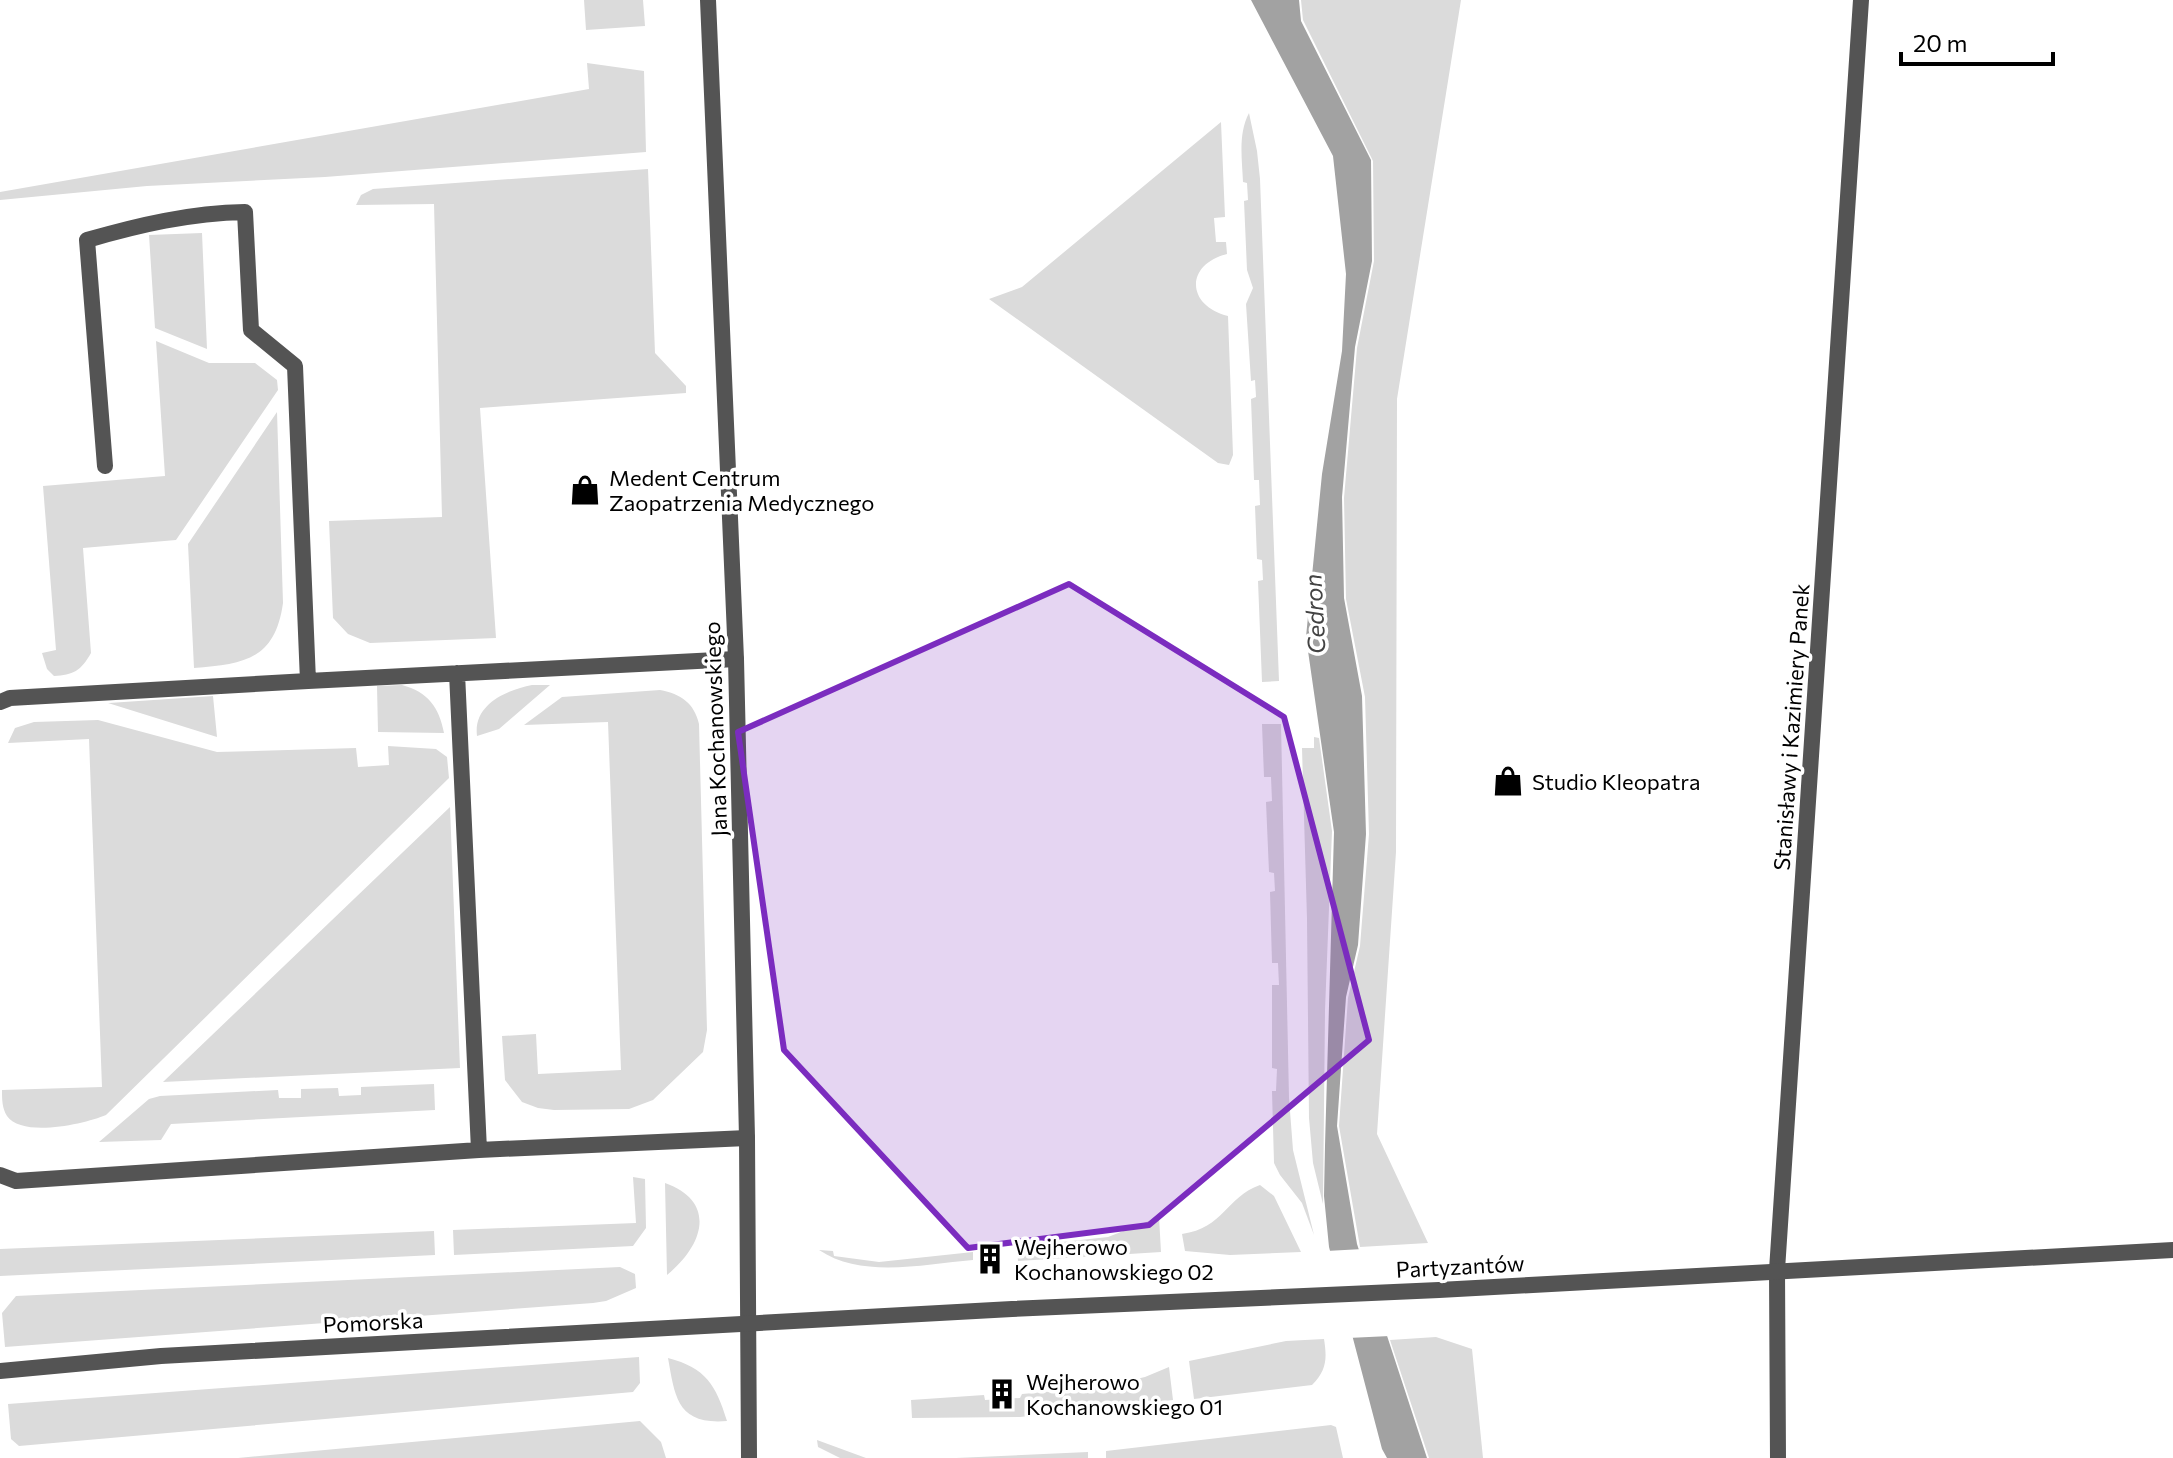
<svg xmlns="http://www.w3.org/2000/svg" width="2173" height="1458" font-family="Commissioner,sans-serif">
<rect width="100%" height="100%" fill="#fff"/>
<path fill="#dbdbdb" d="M 584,0 L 643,0 L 645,26 L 586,30 Z
M 1301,0 L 1461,0 L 1397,399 L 1396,852 L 1377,1134 L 1428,1243 L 1360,1247 L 1339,1126 L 1348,998 L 1360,946 L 1369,834 L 1365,697 L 1346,599 L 1344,498 L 1357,348 L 1374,261 L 1373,161 L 1303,20 Z
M 587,63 L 644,71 L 646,152 L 325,177 L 147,186 L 0,200 L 0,192 L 589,89 Z
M 1249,113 L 1257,151 L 1260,179 L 1279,681 L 1262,682 L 1258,581 L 1263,580 L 1262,560 L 1257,559 L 1255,506 L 1260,505 L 1259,480 L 1254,480 L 1251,399 L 1256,397 L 1255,380 L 1251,381 L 1246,304 L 1253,288 L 1247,270 L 1244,201 L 1248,200 L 1247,183 L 1243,182 C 1242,158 1238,134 1249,113 Z
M 1221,122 L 1225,217 L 1214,218 L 1216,242 L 1226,242 L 1227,254 C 1184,265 1187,306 1228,316 L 1233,455 L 1229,465 L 1218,463 L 989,299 L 1022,287 Z
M 648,169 L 655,353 L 686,386 L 686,393 L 480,408 L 496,638 L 370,643 L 348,634 L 333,618 L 329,521 L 442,517 L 434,204 L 356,205 L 361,195 L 373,189 Z
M 202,233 L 207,349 L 155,328 L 149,235 Z
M 156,341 L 209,363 L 255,363 L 277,380 L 278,390 L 176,540 L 83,548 L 91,653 C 81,671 73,675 54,676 L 47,669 L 42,653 L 56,650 L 43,486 L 165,476 Z
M 277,412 L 283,603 C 275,660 244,664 194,668 L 188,544 Z
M 402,685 C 428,692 439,707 444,733 L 378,732 L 377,686 Z
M 532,685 L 550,685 L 499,729 L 477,736 C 473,704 507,690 532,685 Z
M 660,690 C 681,694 694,703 699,724 L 707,1030 L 703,1052 L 653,1100 L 629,1109 L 554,1110 L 538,1108 L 522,1102 L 505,1080 L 502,1036 L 536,1034 L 538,1074 L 621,1070 L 608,722 L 524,725 L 562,697 Z
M 213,696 L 217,737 L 108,703 L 109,703 Z
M 98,720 L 217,752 L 356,748 L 358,767 L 389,765 L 388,746 L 436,749 L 447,757 L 449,778 L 106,1115 C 85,1124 22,1138 7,1116 C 2,1108 2,1099 2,1090 L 102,1087 L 89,739 L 8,743 L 15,728 L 34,722 Z
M 1262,724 L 1281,724 L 1289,1098 L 1293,1150 L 1314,1235 L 1302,1203 L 1280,1175 L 1274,1163 L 1272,1091 L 1276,1091 L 1277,1069 L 1272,1068 L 1272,985 L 1279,985 L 1278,963 L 1272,963 L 1270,892 L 1275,891 L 1274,873 L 1269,872 L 1266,802 L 1272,801 L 1271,777 L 1264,777 Z
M 1314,737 L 1319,738 L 1332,831 L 1325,1010 L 1323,1204 L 1313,1163 L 1309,1118 L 1307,919 L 1302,748 L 1314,748 Z
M 450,807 L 460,1068 L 163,1082 Z
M 434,1084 L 435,1110 L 171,1124 L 161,1140 L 99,1142 L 149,1099 L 160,1096 L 278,1090 L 279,1098 L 301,1098 L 301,1089 L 338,1088 L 339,1096 L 361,1095 L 361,1087 Z
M 633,1177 L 645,1179 L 646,1228 L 633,1246 L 454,1255 L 453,1230 L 636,1223 Z
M 665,1183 C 718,1202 703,1246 667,1275 Z
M 1260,1185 L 1274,1196 L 1301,1252 L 1230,1255 L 1185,1251 L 1182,1234 C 1224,1228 1226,1197 1260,1185 Z
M 1159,1217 L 1161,1252 L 1018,1261 L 1017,1247 L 1108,1237 Z
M 434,1231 L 435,1255 L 0,1276 L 0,1249 Z
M 819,1250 L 833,1251 L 834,1256 L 879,1262 L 973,1252 L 973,1260 C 924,1264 862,1279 819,1250 Z
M 620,1267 L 635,1274 L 636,1288 L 606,1301 L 593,1303 L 5,1347 L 2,1313 L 16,1296 Z
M 1436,1337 L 1472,1349 L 1483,1458 L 1429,1458 L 1390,1340 Z
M 1324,1339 C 1327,1358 1327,1370 1312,1385 L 1194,1399 L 1189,1361 L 1286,1341 Z
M 639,1357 L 640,1383 L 633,1392 L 19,1446 L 11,1439 L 8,1404 Z
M 668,1358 C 706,1368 716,1385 727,1421 C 677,1425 675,1397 668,1358 Z
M 1169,1367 L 1173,1400 L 1020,1417 L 912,1418 L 911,1400 L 984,1395 L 985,1400 L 1020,1398 L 1022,1394 L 1102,1387 L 1145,1377 Z
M 640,1421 L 661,1442 L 666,1458 L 238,1458 Z
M 1331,1425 L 1336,1427 L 1343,1458 L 1106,1458 L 1106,1451 Z
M 817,1440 L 866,1458 L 840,1458 L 818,1447 Z
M 1088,1452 L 1088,1458 L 956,1458 Z"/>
<path fill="#a2a2a2" d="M 1251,0 L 1299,0 L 1301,21 L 1371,160 L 1372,261 L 1355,347 L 1342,497 L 1344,598 L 1362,696 L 1366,834 L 1358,945 L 1346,997 L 1337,1126 L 1357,1244 L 1427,1458 L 1387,1458 L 1382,1449 L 1329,1247 L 1324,1196 L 1325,1146 L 1334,832 L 1306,637 L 1322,474 L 1342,351 L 1346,274 L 1333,156 Z"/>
<path fill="#fff" d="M 1363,1249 L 1390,1336 L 1348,1338 L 1326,1251 Z"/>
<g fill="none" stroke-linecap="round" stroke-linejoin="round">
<path stroke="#545454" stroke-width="16" d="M 105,466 L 87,240 C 139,225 190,213 245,212 L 251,330 L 295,366 L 308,681 L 736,659
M 457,673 L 479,1150
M 0,702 L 10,698 L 308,681
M 0,1175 L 16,1181 L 479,1150 L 747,1138"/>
<path stroke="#545454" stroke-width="16" d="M 708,0 L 736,659 L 747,1138 L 749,1458
M 1778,1458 L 1777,1270 L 1861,0"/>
<path stroke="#545454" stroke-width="16" d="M 0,1371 L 161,1356 L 1012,1309 L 1439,1290 L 2173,1250"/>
</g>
<path fill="#7b2cbf" fill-opacity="0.2" stroke="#7b2cbf" stroke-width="6" stroke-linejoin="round" d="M 1069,584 L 1284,717 L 1369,1040 L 1149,1225 L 968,1248 L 784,1050 L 738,732 Z"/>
<defs>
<g id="shop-bare" transform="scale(2.4)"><path d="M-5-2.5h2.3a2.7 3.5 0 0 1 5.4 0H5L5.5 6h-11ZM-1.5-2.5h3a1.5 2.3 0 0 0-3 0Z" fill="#000" stroke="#fff" stroke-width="2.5" paint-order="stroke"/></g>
<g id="building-bare" transform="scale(2.4)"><path d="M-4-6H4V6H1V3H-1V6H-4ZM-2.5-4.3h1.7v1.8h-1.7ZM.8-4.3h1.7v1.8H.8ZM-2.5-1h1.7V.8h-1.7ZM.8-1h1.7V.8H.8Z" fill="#000" stroke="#fff" stroke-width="2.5" paint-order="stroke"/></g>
</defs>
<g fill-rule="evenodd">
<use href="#shop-bare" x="585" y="490"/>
<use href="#shop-bare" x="1508" y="781"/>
<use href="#building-bare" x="990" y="1259"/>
<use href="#building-bare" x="1002" y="1394"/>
</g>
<g text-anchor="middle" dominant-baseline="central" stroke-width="7" stroke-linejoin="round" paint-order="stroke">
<g font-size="22" fill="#000" stroke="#fff" text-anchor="start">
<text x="609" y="477">Medent Centrum<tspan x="609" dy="25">Zaopatrzenia Medycznego</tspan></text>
<text x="1532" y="781">Studio Kleopatra</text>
<text x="1014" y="1246">Wejherowo<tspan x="1014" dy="25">Kochanowskiego 02</tspan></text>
<text x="1026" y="1381">Wejherowo<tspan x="1026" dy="25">Kochanowskiego 01</tspan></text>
</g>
<g font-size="22" fill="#000" stroke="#fff">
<text transform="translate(1791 727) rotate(-86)">Stanisławy i Kazimiery Panek</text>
<text transform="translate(715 729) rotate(-92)">Jana Kochanowskiego</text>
<text transform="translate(1460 1266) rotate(-3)">Partyzantów</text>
<text transform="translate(373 1322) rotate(-3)">Pomorska</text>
</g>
<g font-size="24" font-style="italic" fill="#434343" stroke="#fff">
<text transform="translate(1314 614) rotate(-93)">Cedron</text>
</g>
</g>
<path d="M1901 52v12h152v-12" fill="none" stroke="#000000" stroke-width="4"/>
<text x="1913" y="52" font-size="24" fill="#000000" stroke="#ffffff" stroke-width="6" paint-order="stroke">20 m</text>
</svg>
